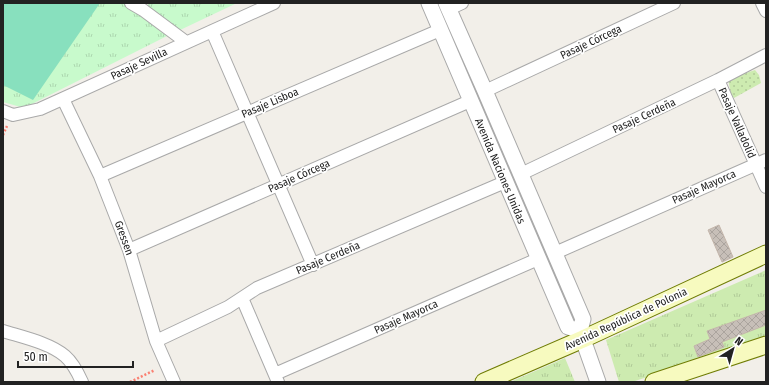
<svg xmlns="http://www.w3.org/2000/svg" width="769" height="385" font-family="'Fira Sans Condensed',sans-serif">
<defs>
<pattern id="grass-tufts" width="24" height="20" patternUnits="userSpaceOnUse"><rect width="24" height="20" fill="#cdebb0"/><path d="M3 7l-1-3M5 7V3M7 7l1-3M15 17l-1-3M17 17v-4M19 17l1-3" fill="none" stroke="#b0c997"/></pattern>
<pattern id="park-tufts" width="24" height="20" patternUnits="userSpaceOnUse"><rect width="24" height="20" fill="#c8facc"/><path d="M3 7l-1-3M5 7V3M7 7l1-3M15 17l-1-3M17 17v-4M19 17l1-3" fill="none" stroke="#acd6af"/></pattern>
<pattern id="garden-dots" width="8" height="8" patternUnits="userSpaceOnUse"><rect width="8" height="8" fill="#cdebb0"/><path d="M2 2h.1M6 6h.1" fill="none" stroke="#b0c997" stroke-width="1.8" stroke-linecap="round"/></pattern>
<pattern id="building-cross-hatch" width="8" height="8" patternUnits="userSpaceOnUse"><rect width="8" height="8" fill="#c7bfb8"/><path d="M0 0l8 8M0 8l8-8" fill="none" stroke="#aba49e"/></pattern>
</defs>
<rect width="100%" height="100%" fill="#f2efe9"/>
<path fill="url(#grass-tufts)" d="M 766,270 L 766,338 L 632,382 L 619,382 L 606,340 Z
M 565,358 L 575,382 L 510,382 Z"/>
<path fill="url(#park-tufts)" d="M 3,3 L 126,3 L 169,35 L 24,108 L 3,102 Z
M 149,3 L 237,3 L 178,31 L 146,8 Z"/>
<path fill="url(#garden-dots)" d="M 755,70 L 759,75 L 761,83 L 734,98 L 731,94 L 728,79 Z"/>
<path fill="#88e0be" d="M 3,3 L 100,3 L 33,100 L 3,85 Z"/>
<path fill="url(#building-cross-hatch)" stroke="#c4b6ab" d="M 719,225 L 733,257 L 722,262 L 708,230 Z
M 766,310 L 766,325 L 722,342 L 724,347 L 698,357 L 694,346 L 710,339 L 707,331 Z"/>
<g fill="none" stroke-linecap="round" stroke-linejoin="round">
<g stroke="#a9a9a9" stroke-width="14">
<path id="minor" d="M 131,3 L 143,10 L 186,42
M 762,3 L 766,11
M 449,9 L 462,3
M 212,31 L 313,265
M 718,80 L 766,187
M 485,91 L 674,3
M 63,99 L 100,176 L 129,250 L 156,341 L 174,382
M 3,111 L 13,115 L 40,109 L 274,3
M 521,174 L 718,80 L 766,55
M 100,176 L 440,30
M 129,250 L 470,101
M 555,253 L 766,160
M 242,298 L 278,382
M 3,331 C 22,337 50,343 65,356 C 72,362 78,373 82,382
M 156,341 L 228,307 L 257,288 L 505,182
M 275,374 L 538,259"/>
</g>
<g stroke="#a9a9a9" stroke-width="17">
<path id="tertiary" d="M 429,3 L 568,327 L 580,331
M 446,3 L 485,91 L 583,319 L 580,331 L 598,382"/>
</g>
<g stroke="#707d05" stroke-width="19">
<path id="secondary" d="M 484,382 L 583,339 L 766,254
M 654,382 L 766,345"/>
</g>
<path stroke="#fa8072" stroke-width="2.5" stroke-dasharray="2 2" stroke-linecap="butt" d="M 3,135 L 7,126
M 130,382 L 155,370"/>
<use href="#minor" stroke="#fff" stroke-width="12"/>
<use href="#tertiary" stroke="#fff" stroke-width="15"/>
<use href="#secondary" stroke="#f7fabf" stroke-width="17"/>
</g>
<g text-anchor="middle" dominant-baseline="central" stroke-width="3.5" stroke-linejoin="round" paint-order="stroke">
<g font-size="11" fill="#222" stroke="#fff">
<text transform="translate(591 42) rotate(-25)">Pasaje Córcega</text>
<text transform="translate(139 64) rotate(-25)">Pasaje Sevilla</text>
<text transform="translate(270 103) rotate(-23)">Pasaje Lisboa</text>
<text transform="translate(644 116) rotate(-25)">Pasaje Cerdeña</text>
<text transform="translate(737 123) rotate(66)">Pasaje Valladolid</text>
<text transform="translate(500 171) rotate(67)">Avenida Naciones Unidas</text>
<text transform="translate(299 176) rotate(-24)">Pasaje Córcega</text>
<text transform="translate(704 187) rotate(-24)">Pasaje Mayorca</text>
<text transform="translate(124 238) rotate(70)">Gressen</text>
<text transform="translate(328 258) rotate(-23)">Pasaje Cerdeña</text>
<text transform="translate(406 317) rotate(-24)">Pasaje Mayorca</text>
<text transform="translate(626 319) rotate(-25)">Avenida República de Polonia</text>
</g>
</g>
<rect width="769" height="385" fill="none" stroke="#222222" stroke-width="8"/>
<g transform="translate(733 349) rotate(37)" stroke="#ffffff" stroke-width="3" paint-order="stroke">
<path d="M0-3L7 15L0 10L-7 15Z" fill="#222222"/>
<text y="-6" font-size="11" font-weight="bold" text-anchor="middle" fill="#222222">N</text>
</g>
<path d="M18 361v6h115v-6" fill="none" stroke="#222222" stroke-width="2"/>
<text x="24" y="361" font-size="12" fill="#222222" stroke="#ffffff" stroke-width="3" paint-order="stroke">50 m</text>
</svg>
